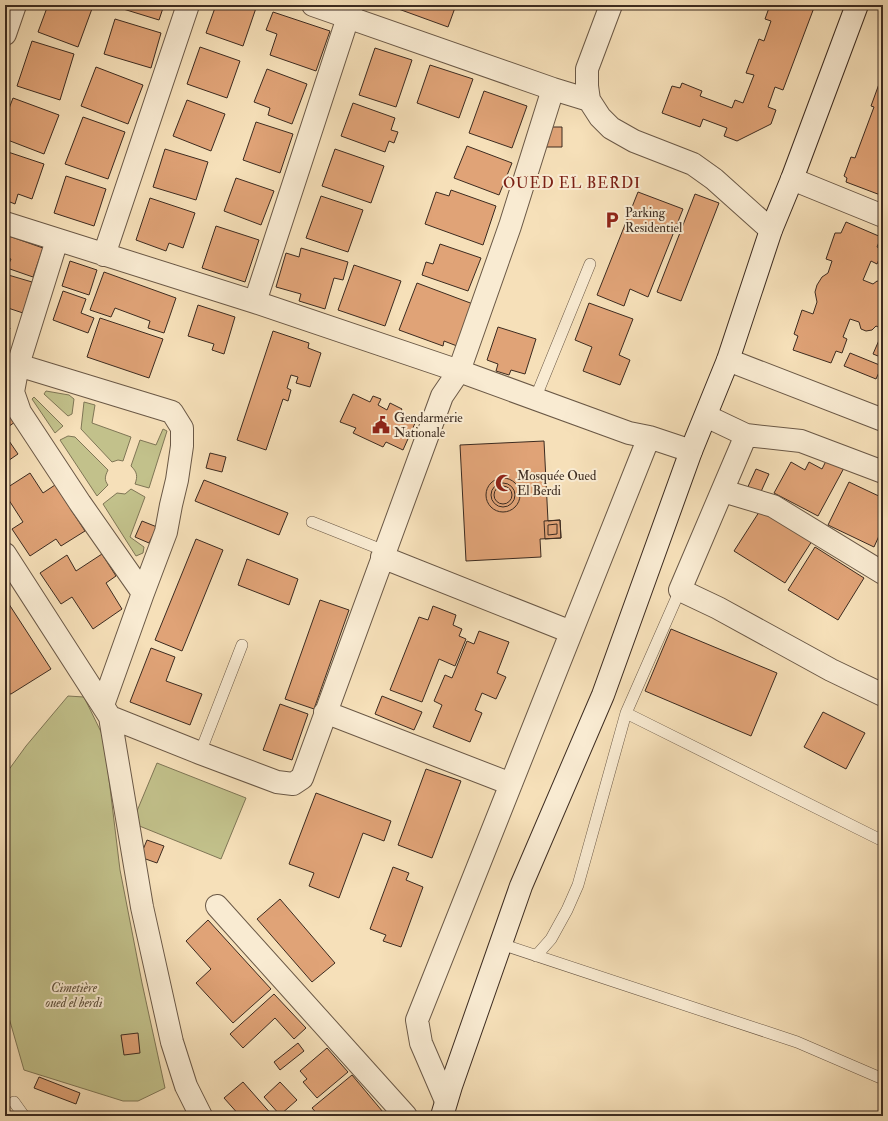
<svg xmlns="http://www.w3.org/2000/svg" width="888" height="1121" font-family="'IM FELL Double Pica',serif">
<rect width="100%" height="100%" fill="#f6e0b9"/>
<filter id="stains"><feTurbulence type="fractalNoise" baseFrequency=".005" numOctaves="4"/><feColorMatrix values="0 0 0 0 .2 0 0 0 0 .09 0 0 0 0 .02 0 0 0 .5 -.17"/></filter>
<radialGradient id="worn" r=".72"><stop offset=".6" stop-color="#630" stop-opacity="0"/><stop offset="1" stop-color="#630" stop-opacity=".3"/></radialGradient>
<path fill="#c2c18b" stroke="#7f7656" d="M 46,391 L 69,395 L 74,399 L 72,414 L 68,416 L 44,394 Z
M 34,397 L 63,426 L 55,433 L 32,399 Z
M 84,402 L 95,405 L 92,423 L 131,437 L 123,461 L 118,460 L 112,462 L 81,429 Z
M 163,429 L 167,431 L 149,488 L 135,484 C 138,476 137,472 131,466 L 140,440 L 156,445 Z
M 68,436 L 75,437 L 108,470 C 105,476 104,480 108,485 L 97,496 L 60,440 Z
M 131,489 L 145,497 L 130,537 L 144,547 L 143,553 L 136,556 L 103,504 L 117,493 L 125,494 Z
M 68,696 L 84,697 L 104,738 L 120,870 L 142,983 L 165,1088 L 138,1101 L 123,1101 L 24,1070 L 5,1004 L 5,775 L 26,746 Z
M 157,763 L 246,798 L 221,859 L 132,823 Z"/>
<path fill="#e0a377" stroke="#3c2b20" d="M 48,5 L 93,6 L 78,47 L 38,32 Z
M 121,5 L 164,5 L 159,20 L 120,8 Z
M 216,5 L 247,5 L 256,8 L 243,46 L 206,33 Z
M 393,5 L 456,5 L 448,27 L 393,7 Z
M 770,5 L 815,5 L 783,90 L 775,87 L 768,107 L 776,110 L 771,124 L 737,141 L 724,136 L 727,128 L 703,119 L 700,127 L 662,113 L 672,86 L 680,88 L 682,83 L 702,91 L 700,96 L 732,108 L 735,100 L 743,103 L 754,75 L 746,73 L 759,39 L 764,41 L 771,21 L 765,19 Z
M 273,12 L 330,31 L 316,71 L 270,55 L 277,34 L 266,30 Z
M 115,19 L 161,33 L 151,68 L 104,54 Z
M 32,41 L 74,54 L 60,100 L 17,86 Z
M 200,47 L 240,61 L 227,98 L 187,84 Z
M 375,48 L 412,60 L 396,107 L 359,95 Z
M 430,65 L 473,79 L 459,118 L 417,103 Z
M 96,67 L 143,85 L 128,124 L 81,106 Z
M 267,69 L 307,84 L 292,124 L 268,115 L 270,108 L 254,102 Z
M 883,73 L 883,196 L 846,182 L 847,178 L 844,176 L 851,157 L 855,158 L 874,107 L 871,106 Z
M 484,91 L 527,106 L 512,148 L 469,133 Z
M 13,98 L 59,115 L 44,154 L 5,139 L 5,119 Z
M 187,100 L 225,114 L 211,151 L 173,136 Z
M 353,103 L 395,118 L 391,130 L 398,132 L 394,143 L 389,141 L 385,152 L 341,136 Z
M 83,117 L 125,132 L 108,179 L 65,164 Z
M 256,122 L 293,134 L 280,173 L 243,160 Z
M 543,127 L 562,127 L 562,147 L 543,147 Z
M 467,146 L 512,163 L 499,195 L 454,178 Z
M 165,149 L 208,162 L 196,200 L 153,187 Z
M 335,149 L 384,166 L 371,203 L 322,186 Z
M 5,151 L 44,164 L 32,199 L 18,194 L 15,204 L 5,200 Z
M 66,176 L 106,189 L 94,226 L 54,213 Z
M 236,178 L 274,191 L 261,225 L 224,211 Z
M 451,190 L 496,206 L 483,245 L 425,224 L 436,192 L 449,196 Z
M 638,192 L 683,209 L 648,297 L 630,289 L 624,306 L 597,295 Z
M 695,194 L 719,203 L 681,301 L 657,292 Z
M 321,196 L 363,210 L 348,252 L 306,238 Z
M 150,198 L 195,213 L 183,248 L 169,243 L 166,251 L 136,240 Z
M 846,222 L 881,237 L 877,247 L 883,250 L 877,264 L 871,261 L 863,280 L 873,284 L 877,281 L 883,282 L 883,329 L 876,326 L 872,330 L 866,331 L 861,329 L 859,322 L 850,319 L 843,337 L 847,339 L 842,353 L 836,351 L 831,363 L 793,350 L 798,336 L 794,334 L 802,310 L 813,314 L 817,302 L 815,292 L 817,285 L 822,277 L 828,273 L 832,261 L 826,259 L 835,233 L 841,233 Z
M 216,226 L 259,240 L 245,282 L 202,268 Z
M 6,235 L 43,248 L 33,277 L 7,268 L 11,259 L 5,257 Z
M 440,244 L 481,258 L 468,291 L 422,275 L 426,262 L 433,264 Z
M 301,248 L 348,262 L 343,280 L 334,278 L 325,309 L 299,301 L 301,294 L 276,287 L 286,253 L 299,257 Z
M 70,261 L 97,270 L 89,295 L 62,286 Z
M 354,265 L 401,281 L 385,326 L 338,310 Z
M 104,272 L 176,298 L 164,333 L 148,328 L 150,321 L 115,308 L 111,317 L 90,310 Z
M 5,274 L 32,282 L 23,313 L 5,307 Z
M 417,283 L 473,304 L 457,346 L 444,341 L 443,346 L 399,330 Z
M 63,291 L 86,299 L 81,313 L 94,318 L 88,333 L 53,320 Z
M 589,303 L 633,319 L 619,355 L 630,360 L 620,385 L 583,371 L 592,347 L 575,340 Z
M 198,305 L 235,317 L 224,354 L 212,350 L 214,344 L 188,336 Z
M 100,318 L 163,339 L 149,378 L 87,357 Z
M 5,327 L 10,328 L 5,342 Z
M 498,327 L 536,339 L 525,374 L 511,370 L 509,375 L 496,371 L 498,364 L 487,360 Z
M 273,331 L 309,343 L 308,348 L 321,353 L 310,387 L 296,383 L 298,377 L 291,375 L 287,388 L 291,390 L 288,401 L 283,399 L 266,450 L 237,440 Z
M 883,331 L 883,358 L 873,354 Z
M 850,353 L 882,366 L 876,379 L 844,366 Z
M 353,394 L 370,402 L 373,396 L 381,399 L 378,405 L 387,410 L 390,403 L 402,409 L 400,413 L 416,421 L 403,450 L 386,442 L 383,447 L 353,433 L 356,428 L 340,422 Z
M 5,407 L 15,422 L 5,429 Z
M 5,435 L 18,454 L 5,463 Z
M 544,441 L 548,521 L 560,520 L 561,538 L 540,539 L 541,557 L 466,561 L 460,445 Z
M 210,453 L 226,457 L 222,472 L 206,468 Z
M 827,459 L 844,468 L 818,516 L 774,493 L 791,462 L 805,470 L 809,462 L 822,469 Z
M 756,469 L 769,474 L 759,496 L 746,491 Z
M 30,473 L 43,493 L 55,485 L 85,531 L 61,546 L 56,539 L 30,556 L 12,529 L 23,522 L 5,494 L 5,489 Z
M486 495a17 17 0 1 1 34 0a17 17 0 1 1-34 0Z
M 204,480 L 288,513 L 279,535 L 195,501 Z
M 849,482 L 883,498 L 883,527 L 874,547 L 828,525 Z
M491 495a12 12 0 1 1 24 0a12 12 0 1 1-24 0Z
M494 495a9 9 0 1 1 18 0a9 9 0 1 1-18 0Z
M 761,509 L 812,541 L 785,583 L 734,551 Z
M 560,520 L 561,538 L 545,539 L 544,521 Z
M 142,521 L 157,527 L 149,543 L 135,537 Z
M 557,524 L 557,534 L 548,535 L 548,525 Z
M 196,539 L 223,550 L 182,651 L 155,640 Z
M 815,547 L 864,578 L 838,620 L 788,590 Z
M 102,554 L 116,576 L 106,583 L 122,609 L 93,629 L 72,597 L 61,604 L 40,573 L 67,555 L 76,571 Z
M 247,559 L 298,579 L 289,605 L 238,585 Z
M 5,598 L 51,669 L 11,694 L 5,693 Z
M 320,600 L 349,610 L 314,709 L 285,699 Z
M 433,606 L 456,615 L 453,625 L 462,629 L 459,636 L 466,639 L 455,666 L 439,659 L 422,702 L 390,690 L 419,617 L 428,620 Z
M 671,629 L 777,673 L 751,736 L 645,691 Z
M 479,631 L 509,642 L 497,673 L 506,677 L 496,699 L 482,693 L 475,710 L 482,713 L 470,742 L 433,727 L 442,705 L 434,701 L 445,675 L 452,678 L 467,641 L 474,644 Z
M 151,648 L 175,657 L 166,681 L 202,694 L 190,725 L 130,702 Z
M 382,696 L 422,712 L 414,730 L 375,714 Z
M 280,704 L 308,714 L 292,760 L 263,750 Z
M 823,712 L 865,733 L 846,769 L 804,747 Z
M 426,769 L 461,781 L 432,858 L 398,845 Z
M 316,793 L 391,821 L 384,841 L 363,833 L 339,898 L 309,886 L 314,873 L 289,864 Z
M 147,840 L 164,846 L 157,863 L 140,857 Z
M 393,867 L 409,873 L 406,880 L 423,887 L 401,947 L 383,941 L 386,935 L 370,929 Z
M 280,899 L 335,963 L 312,982 L 257,919 Z
M 208,920 L 271,989 L 233,1023 L 196,983 L 211,969 L 186,941 Z
M 274,994 L 306,1028 L 294,1039 L 275,1018 L 243,1048 L 230,1034 Z
M 138,1033 L 140,1053 L 124,1055 L 121,1035 Z
M 298,1043 L 304,1051 L 280,1070 L 274,1062 Z
M 327,1048 L 348,1072 L 317,1098 L 303,1082 L 307,1079 L 300,1071 Z
M 352,1075 L 383,1112 L 378,1116 L 319,1116 L 312,1108 Z
M 39,1077 L 80,1093 L 76,1104 L 34,1088 Z
M 243,1082 L 273,1116 L 240,1116 L 224,1098 Z
M 280,1082 L 297,1100 L 280,1115 L 264,1097 Z"/>
<g fill="none" stroke-linecap="round" stroke-linejoin="round">
<g stroke="#6a5846" stroke-width="12">
<path id="lane" d="M 535,399 L 590,264
M 312,522 L 385,551
M 626,713 L 883,841
M 200,753 L 242,645
M 501,944 L 797,1042 L 883,1079
M 536,956 L 551,939 L 567,910 L 578,885 L 626,713 L 680,590
M 14,1102 L 24,1116"/>
</g>
<g stroke="#6a5846" stroke-width="24">
<path id="street" d="M 313,5 L 553,89 L 589,100
M 611,5 L 587,69 L 587,86 L 589,100 L 600,117 L 611,128 L 634,141 L 693,164 L 714,179 L 771,230
M 5,34 L 15,5
M 792,179 L 883,216
M 5,223 L 255,302 L 459,371 L 629,433 L 649,437 L 691,451
M 57,240 L 18,365 L 13,392 L 20,412 L 80,503 L 143,593 L 103,705
M 104,255 L 188,5
M 255,302 L 352,5
M 728,360 L 883,420
M 18,365 L 172,412 L 182,428 L 182,446 L 177,480 L 171,505 L 166,532 L 143,593
M 706,416 L 746,435 L 680,590 L 718,608 L 831,670 L 883,695
M 746,435 L 801,441 L 883,472
M 723,491 L 773,506 L 883,573
M 5,554 L 110,717 L 200,753 L 277,782 L 293,784 L 302,778 L 442,396 L 459,371 L 510,226 L 553,89
M 382,557 L 571,632
M 325,712 L 511,784
M 110,717 L 142,907 L 172,1042 L 186,1086 L 201,1116
M 217,906 L 406,1116
M 446,1101 L 421,1043 L 417,1020 L 649,437"/>
</g>
<g stroke="#3c2b20" stroke-width="24">
<path id="secondary" d="M 442,1116 L 451,1086 L 521,886 L 603,695 L 691,451 L 728,360 L 771,230 L 792,179 L 857,5"/>
</g>
<use href="#lane" stroke="#f9ebd2" stroke-width="11"/>
<use href="#street" stroke="#f9ebd2" stroke-width="22"/>
<use href="#secondary" stroke="#f9ebd2" stroke-width="22"/>
</g>
<defs>
<g id="parking-bare" transform="scale(1.38)"><path d="M-3.5-5.5H1a3.5 3.5 0 0 1 0 7H-1V5.5H-3.5ZM-1-3.4V-.6H.8a1.4 1.4 0 0 0 0-2.8Z" fill="#8f2418" stroke="#f9ebd2" stroke-width="2.5" paint-order="stroke"/></g>
<g id="civic-bare" transform="scale(1.38)"><path d="M-.6-6.5H3V-4.5H.6V-3L4-1V1h2V6H-6V1h2V-1L-.6-3ZM-1.2 2.5V6h2.4V2.5Z" fill="#8f2418" stroke="#f9ebd2" stroke-width="2.5" paint-order="stroke"/></g>
<g id="mosque-bare" transform="scale(1.38)"><path d="M3.5-4.9A6 6 0 1 0 3.5 4.9A5 5 0 1 1 3.5-4.9Z" fill="#8f2418" stroke="#f9ebd2" stroke-width="2.5" paint-order="stroke"/></g>
</defs>
<g fill-rule="evenodd">
<use href="#parking-bare" x="612" y="220"/>
<use href="#civic-bare" x="381" y="425"/>
<use href="#mosque-bare" x="504" y="483"/>
</g>
<g text-anchor="middle" dominant-baseline="central" stroke-width="4" stroke-linejoin="round" paint-order="stroke">
<g font-size="13" fill="#3c2b20" stroke="#f9ebd2" text-anchor="start">
<text x="625" y="213">Parking<tspan x="625" dy="15">Residentiel</tspan></text>
<text x="394" y="418">Gendarmerie<tspan x="394" dy="15">Nationale</tspan></text>
<text x="517" y="476">Mosquée Oued<tspan x="517" dy="15">El Berdi</tspan></text>
</g>
<g font-size="13" font-style="italic" fill="#5e503b" stroke="#f9ebd2">
<text x="74" y="988">Cimetière<tspan x="74" dy="15">oued el berdi</tspan></text>
</g>
<g font-size="15" letter-spacing="1" fill="#7a1f14" stroke="#f9ebd2">
<text x="572" y="183">OUED EL BERDI</text>
</g>
</g>
<rect width="888" height="1121" fill="none" stroke="#f6e0b9" stroke-width="20"/>
<rect x="6" y="6" width="876" height="1109" fill="none" stroke="#3c2b20" stroke-width="2"/>
<rect x="10" y="10" width="868" height="1101" fill="none" stroke="#3c2b20"/>
<rect width="100%" height="100%" filter="url(#stains)"/>
<rect width="100%" height="100%" fill="url(#worn)"/>
</svg>
